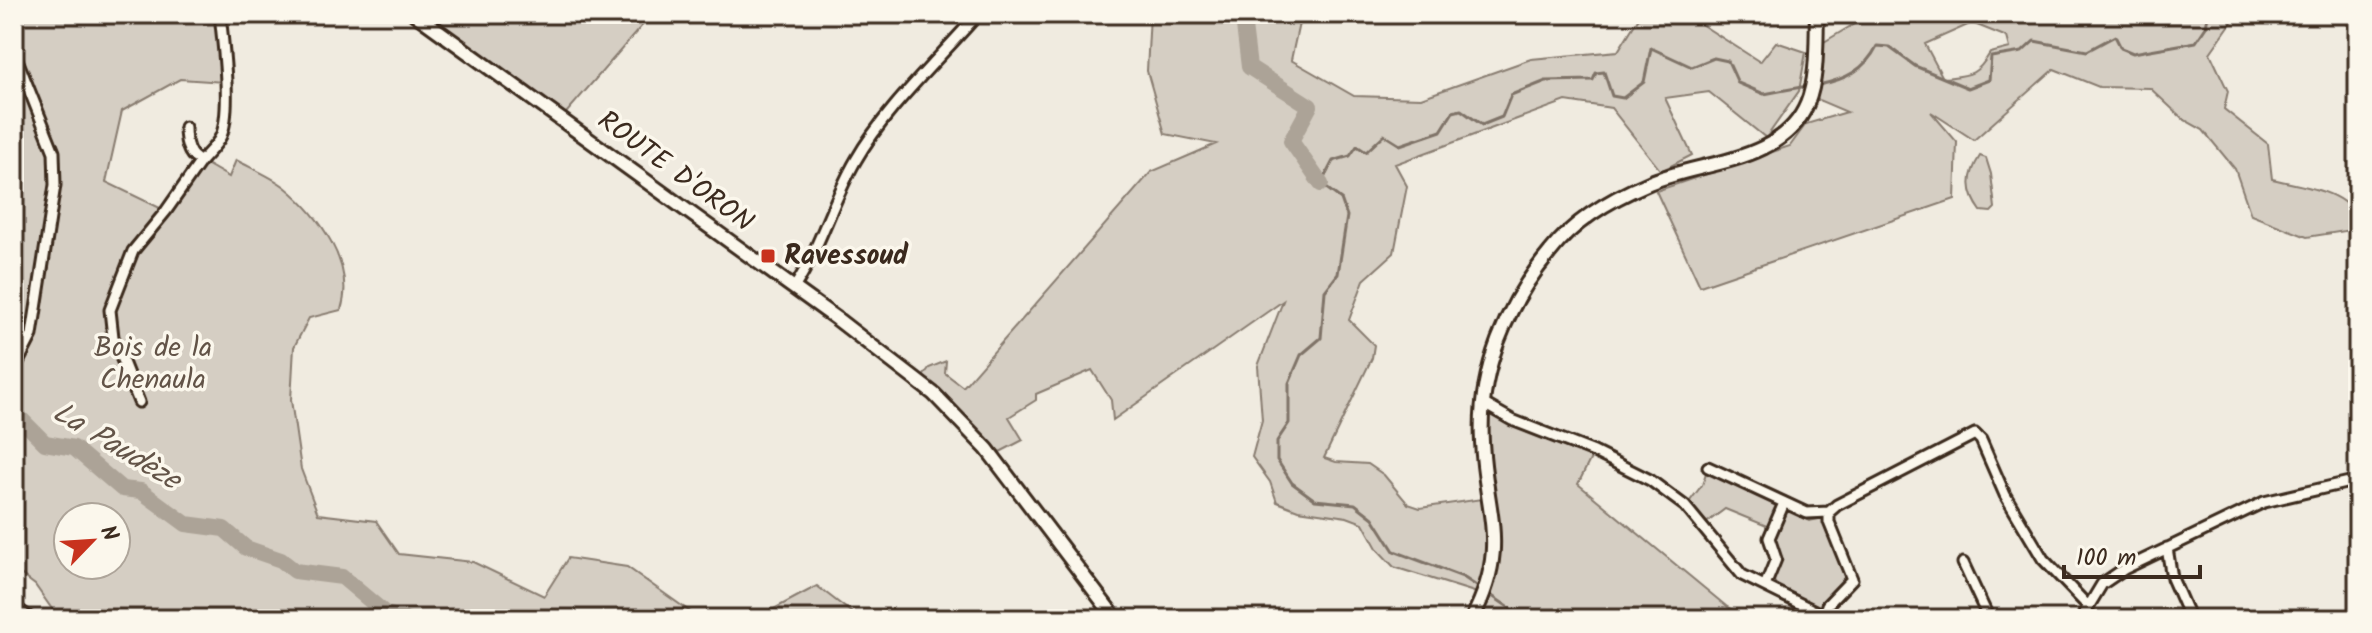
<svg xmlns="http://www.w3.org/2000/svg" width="2372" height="633" font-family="Kalam,sans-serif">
<rect width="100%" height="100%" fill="#f0ebe0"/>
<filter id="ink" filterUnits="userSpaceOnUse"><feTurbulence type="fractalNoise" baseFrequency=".0125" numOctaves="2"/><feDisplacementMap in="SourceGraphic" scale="16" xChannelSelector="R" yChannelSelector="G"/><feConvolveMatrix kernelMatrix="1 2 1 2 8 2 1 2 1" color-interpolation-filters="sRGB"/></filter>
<g filter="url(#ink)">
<path fill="#d5cec3" stroke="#887c70" stroke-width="2" fill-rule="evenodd" d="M 14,14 L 220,14 L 224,82 L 180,79 L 122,111 L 106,182 L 166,211 L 201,161 L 229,177 L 236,160 C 251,168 271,176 285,187 C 318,214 356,264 341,310 L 309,318 L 294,347 L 291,400 L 301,469 L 318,514 L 376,521 L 399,554 L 473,562 L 544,596 L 568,558 L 627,567 L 699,618 L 705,619 L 59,619 L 35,585 L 14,569 ZM 68,517 L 116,517 L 116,565 L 68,565 Z
M 415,14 L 586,14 L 590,17 L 594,14 L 652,14 L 561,119 Z
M 1150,14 L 1301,14 L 1291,60 L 1354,96 L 1421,98 L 1531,59 L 1618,51 L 1641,14 L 1685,14 L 1760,62 L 1776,42 L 1806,52 L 1799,91 L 1766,138 L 1709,92 L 1665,98 L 1692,155 L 1661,171 L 1611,108 L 1566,101 L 1395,164 L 1407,186 L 1394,253 L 1364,280 L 1349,320 L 1374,345 L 1372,358 L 1324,458 L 1336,462 L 1368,464 L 1384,475 L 1408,504 L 1420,508 L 1489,498 L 1484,404 L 1594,452 L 1578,484 L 1726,606 L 1747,619 L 1472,619 L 1482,600 L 1474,592 L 1394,567 L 1378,550 L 1363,523 L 1347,517 L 1298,510 L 1277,502 L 1270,482 L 1252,457 L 1262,420 L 1258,366 L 1283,301 L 1113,420 L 1111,400 L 1092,370 L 1036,394 L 1036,400 L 1009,417 L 1023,440 L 1000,452 L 922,378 L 929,368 L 946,361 L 945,373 L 963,387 L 1151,172 L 1216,144 L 1165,134 L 1147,71 Z
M 1871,14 L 2241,14 L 2236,16 L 2210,53 L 2228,91 L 2224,109 L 2268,144 L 2272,179 C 2300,186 2358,191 2358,229 L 2307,237 L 2251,215 L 2235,169 L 2203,130 L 2183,119 L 2150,88 L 2099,87 L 2054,69 L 1974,140 L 1931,112 L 1957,142 L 1955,199 L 1700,286 L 1656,191 L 1790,146 L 1806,124 L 1847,112 L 1816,99 L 1824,42 ZM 1972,23 L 2007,37 L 2010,48 L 1990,53 C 1976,77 1968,75 1943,78 L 1925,44 Z
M 1980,156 L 1986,158 L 1991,174 L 1995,208 L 1991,212 L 1981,211 C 1967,192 1967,176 1980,156 Z
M 1707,470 L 1778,503 L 1780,506 L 1769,527 L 1725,509 L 1705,524 L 1687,505 L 1702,485 Z
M 1787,509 L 1809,521 L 1824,518 L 1848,575 L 1846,584 L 1818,610 L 1778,589 L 1773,579 L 1779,560 L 1774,540 L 1776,526 Z
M 817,586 L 860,619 L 755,619 Z"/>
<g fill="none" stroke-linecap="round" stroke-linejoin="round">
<path stroke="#7f7367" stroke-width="3" d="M 1818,85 C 1845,80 1865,70 1877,46 L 1889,47 L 1915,66 L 1968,88 L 1989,80 L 1991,57 L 2022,52 L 2034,41 L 2087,51 L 2115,36 L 2121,48 L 2133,53 L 2196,42 L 2206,27 L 2208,14
M 1478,587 L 1463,577 L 1394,551 L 1373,518 L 1355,504 L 1315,500 L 1292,483 L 1277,460 L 1277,441 L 1289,423 L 1289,383 L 1301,355 L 1321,338 L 1325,291 L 1338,274 L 1347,216 L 1341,199 L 1321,184 L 1333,161 L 1350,156 L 1357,146 L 1366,152 L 1384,135 L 1400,145 L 1441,131 L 1453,112 L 1461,110 L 1482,125 L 1502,117 L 1511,95 L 1546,81 L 1593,80 L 1596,73 L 1604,72 L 1612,96 L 1623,98 L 1644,82 L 1651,48 L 1692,67 L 1714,58 L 1728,61 L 1738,83 L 1764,94 L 1807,86
M 1492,596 L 1526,619"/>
<path stroke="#aca397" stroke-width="16" d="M 1239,14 L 1243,18 L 1249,67 L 1310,106 L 1291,141 L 1321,184
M 14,412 L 45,443 L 74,448 L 122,489 L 141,491 L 186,524 L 224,529 L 246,548 L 281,560 L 295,571 L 342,577 L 386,614 L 405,619"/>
<g stroke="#3b2a1e" stroke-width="15">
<path id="minor" d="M 14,52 L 54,152 L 55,185 L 32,335 L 14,370
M 185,127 C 185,139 187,157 201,161 C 208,153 217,145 221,136 C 232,110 223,44 220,14
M 794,288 C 820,248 832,201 856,160 C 885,109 939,59 978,14
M 139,402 L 113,337 L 110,310 L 133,251 L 166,211 L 201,161
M 1484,404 L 1512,420 L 1594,452 L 1650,480 L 1685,506 L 1742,575 L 1823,615
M 1708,467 L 1807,513 L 1829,512
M 2167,548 L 2172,578 L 2190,619
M 1963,563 L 1989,619
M 1765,586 L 1776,559 L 1769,538 L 1784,503
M 14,606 L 31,619
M 1823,619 L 1827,605 L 1852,579 L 1829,522 L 1829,512 L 1837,505 L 1975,434 L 1981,440 L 2005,495 L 2043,559 L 2088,606
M 2081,619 L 2102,584 L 2124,569 L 2264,502 L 2358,480"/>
</g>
<g stroke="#3b2a1e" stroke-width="18">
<path id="secondary" d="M 415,14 L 837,319 L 934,394 L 987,449 L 1116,619
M 1472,619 C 1510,545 1486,517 1482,442 C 1478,372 1506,305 1550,252 C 1574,221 1613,198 1649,183 C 1699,161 1782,164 1807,104 C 1818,77 1816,43 1817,14"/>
</g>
<use href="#minor" stroke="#fbf7ec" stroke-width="9"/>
<use href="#secondary" stroke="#fbf7ec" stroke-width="12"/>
</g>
</g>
<rect fill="#c8321e" stroke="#fbf7ec" stroke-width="3" x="760" y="248" width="16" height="16" rx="4"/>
<g text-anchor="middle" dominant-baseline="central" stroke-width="7" stroke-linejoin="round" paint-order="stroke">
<g font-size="28" fill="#3b2a1e" stroke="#fbf7ec">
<text transform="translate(675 172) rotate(36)">ROUTE D'ORON</text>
</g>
<g font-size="28" font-weight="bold" fill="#3b2a1e" stroke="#fbf7ec" text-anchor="start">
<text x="784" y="256">Ravessoud</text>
</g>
<g font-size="28" fill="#625347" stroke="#fbf7ec">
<text x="153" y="348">Bois de la<tspan x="153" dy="32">Chenaula</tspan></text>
</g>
<g font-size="30" font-style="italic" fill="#635448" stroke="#fbf7ec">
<text transform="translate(116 447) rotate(31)">La Paudèze</text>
</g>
</g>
<rect width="2372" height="633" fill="none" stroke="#fbf7ec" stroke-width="48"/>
<rect x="24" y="24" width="2324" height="585" fill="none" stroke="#3b2a1e" stroke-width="3" filter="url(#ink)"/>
<g transform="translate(92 541) rotate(65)"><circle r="38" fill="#fbf7ec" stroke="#aea59a" stroke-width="2"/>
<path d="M0-6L14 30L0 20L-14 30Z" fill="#c8321e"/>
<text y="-12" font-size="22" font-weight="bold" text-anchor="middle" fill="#3b2a1e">N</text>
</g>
<path d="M2064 565v12h136v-12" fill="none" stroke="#3b2a1e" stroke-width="4"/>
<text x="2076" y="565" font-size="24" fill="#3b2a1e" stroke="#fbf7ec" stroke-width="6" paint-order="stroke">100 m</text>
</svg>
